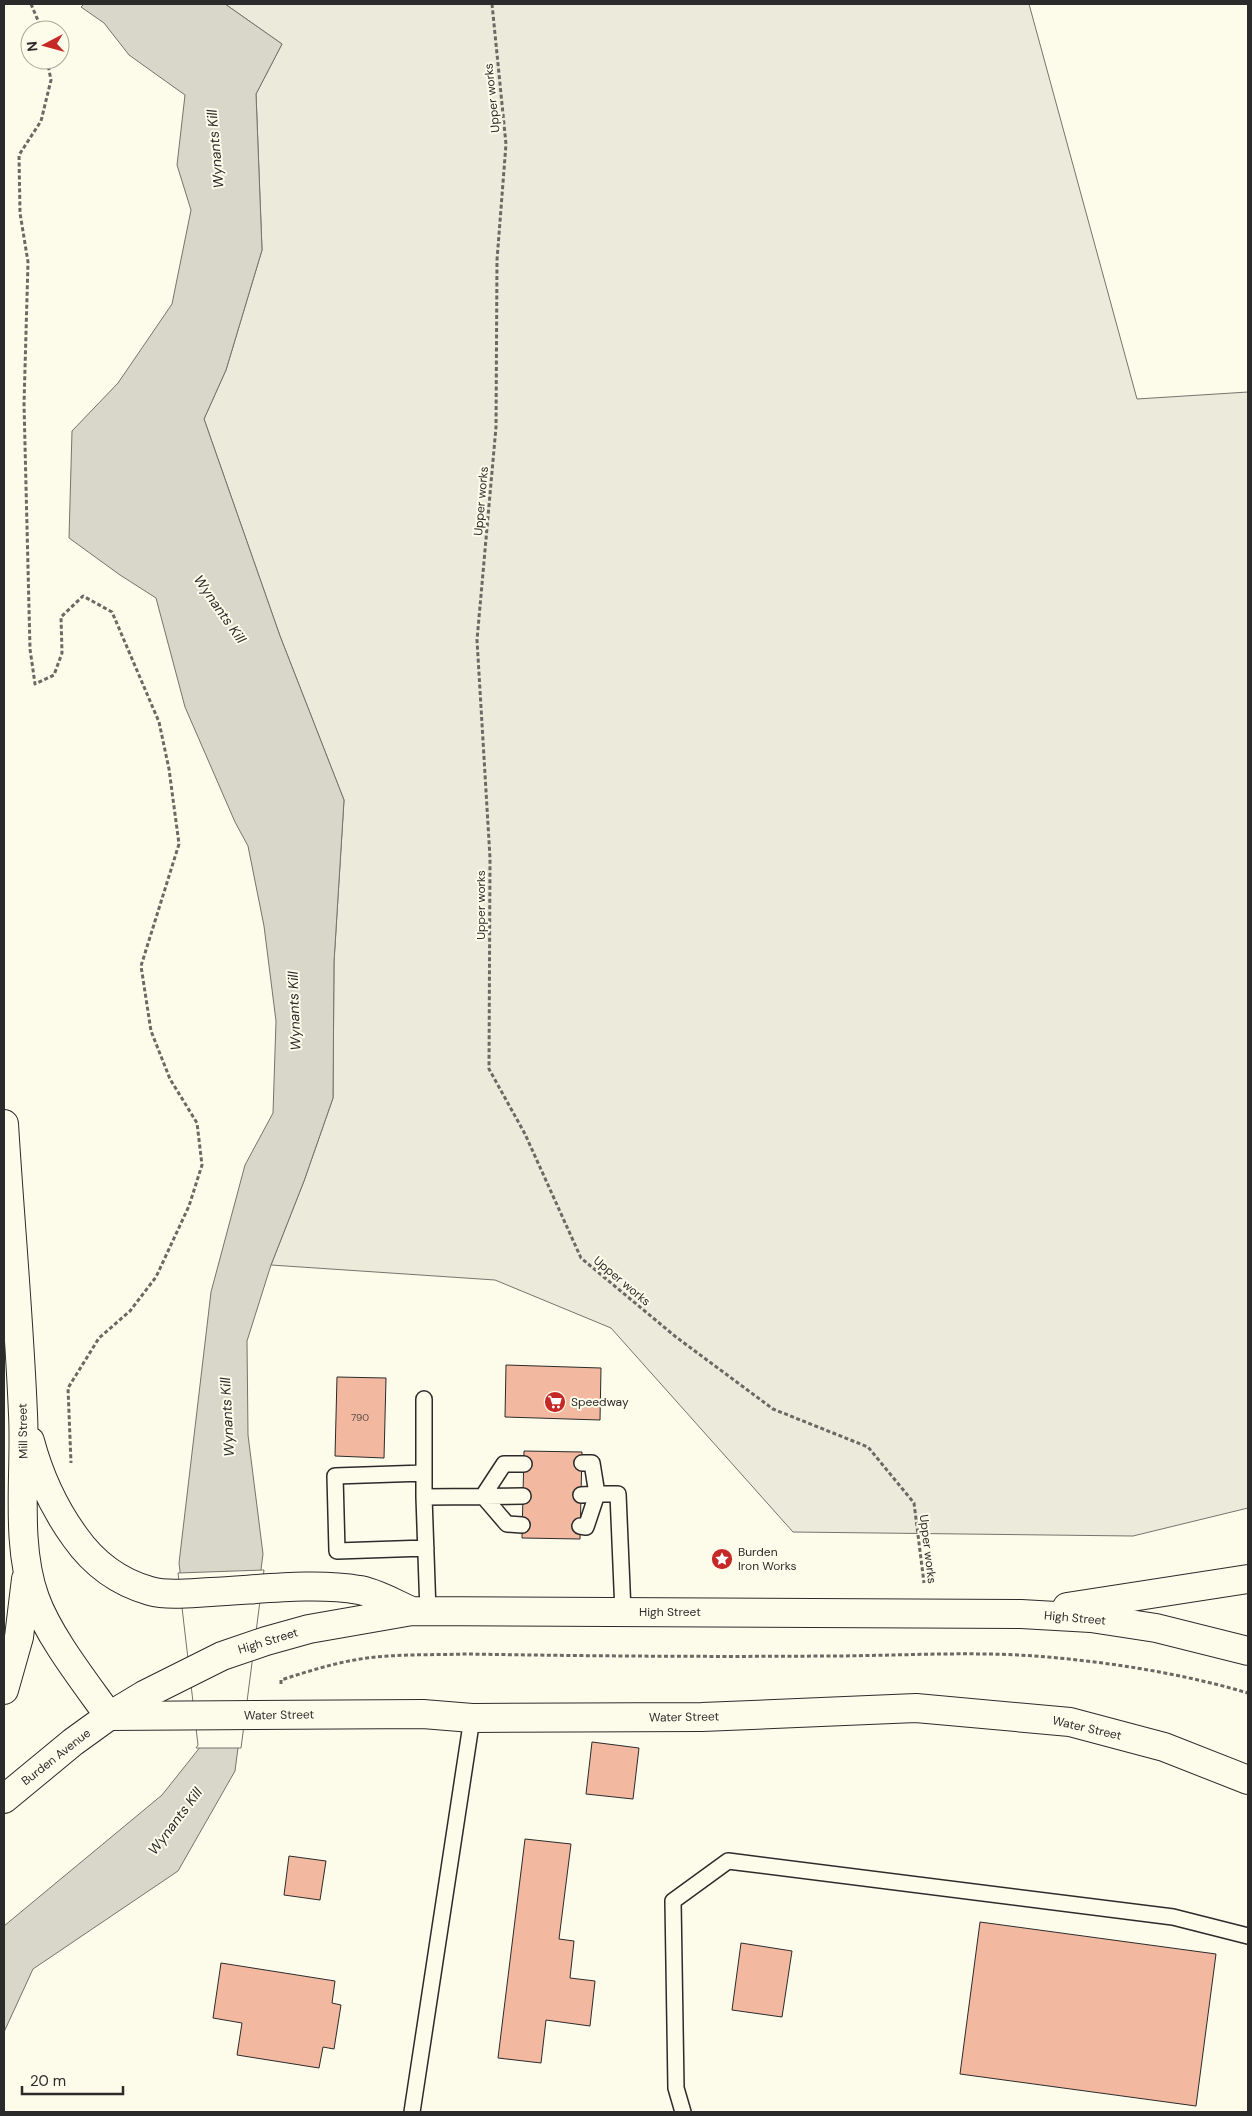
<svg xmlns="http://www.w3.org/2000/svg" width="1252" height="2116" font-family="'DM Sans',sans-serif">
<rect width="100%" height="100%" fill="#fdfbea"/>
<path fill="#ecebdb" stroke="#74746e" d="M 225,4 L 1029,4 L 1137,399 L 1248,392 L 1248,1508 L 1133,1536 L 793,1532 L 611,1328 L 495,1280 L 271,1265 L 304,1181 L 333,1098 L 334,962 L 344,800 L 280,636 L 204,419 L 226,370 L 262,250 L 256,94 L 282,44 Z"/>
<path fill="#d8d7c9" stroke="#74746e" d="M 84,4 L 225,4 L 282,44 L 256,94 L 262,250 L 226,370 L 204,419 L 280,636 L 344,800 L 334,962 L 333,1098 L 304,1181 L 271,1265 L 247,1341 L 248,1435 L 263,1554 L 235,1771 L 178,1871 L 33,1969 L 4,2032 L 4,1926 L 162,1795 L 201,1746 L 179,1563 L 211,1292 L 245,1165 L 273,1113 L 276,1021 L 264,926 L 248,846 L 235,822 L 185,707 L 156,598 L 120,575 L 69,538 L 72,431 L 118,383 L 172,304 L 191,210 L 177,165 L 185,95 L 129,55 L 104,23 L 81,7 Z"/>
<path fill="#fdfbea" stroke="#74746e" d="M 264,1570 L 241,1748 L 196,1748 L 198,1745 L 178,1573 Z"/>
<path fill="#f2b8a0" stroke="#2b2b2b" d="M 506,1365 L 601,1368 L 600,1420 L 505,1417 Z
M 337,1377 L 386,1378 L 384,1458 L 335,1456 Z
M 524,1451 L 582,1452 L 580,1539 L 522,1538 Z
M 592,1742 L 639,1748 L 633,1799 L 586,1794 Z
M 525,1839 L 571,1844 L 559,1939 L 574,1941 L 570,1978 L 595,1981 L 590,2026 L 546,2020 L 541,2063 L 498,2058 Z
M 289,1856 L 326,1861 L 320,1900 L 284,1895 Z
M 980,1922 L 1216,1954 L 1196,2106 L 960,2074 Z
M 741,1943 L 792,1951 L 782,2017 L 732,2010 Z
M 221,1963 L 335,1981 L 332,2003 L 341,2005 L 334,2049 L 323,2047 L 319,2068 L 237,2055 L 242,2023 L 213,2018 Z"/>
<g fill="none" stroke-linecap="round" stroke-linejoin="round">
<g stroke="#2b2b2b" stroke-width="18">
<path id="service" d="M 424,1473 L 335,1476 L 337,1551 L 426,1548
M 581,1495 L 597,1494 L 592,1463 L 582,1463
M 424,1497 L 424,1399
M 522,1525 L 507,1524 L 483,1496 L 504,1464 L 524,1464
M 580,1526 L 586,1527 L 597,1494 L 618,1494 L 623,1612
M 428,1612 L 424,1497 L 523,1496
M 412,2112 L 472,1718
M 683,2112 L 676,2088 L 673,1901 L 728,1861 L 1173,1917 L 1248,1936"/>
</g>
<g stroke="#2b2b2b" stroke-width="30">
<path id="minor" d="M 109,1716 L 423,1714 L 472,1718 L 702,1717 L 916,1708 L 1070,1722 L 1164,1747 L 1248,1780"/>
</g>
<g stroke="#2b2b2b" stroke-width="30">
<path id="primary" d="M 4,1124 C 10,1221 19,1318 23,1414 C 26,1472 15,1544 35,1598 C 49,1637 85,1682 109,1716
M 30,1441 C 39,1475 54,1508 75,1537 C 94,1564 118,1582 150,1591 C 169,1596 191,1593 211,1592 C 257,1590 314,1582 359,1590 C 375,1592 397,1605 412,1611
M 1067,1607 L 1248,1579
M 4,1690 L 19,1637 L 26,1579
M 4,1799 L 73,1742 L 109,1716 L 144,1695 L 222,1656 L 266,1641 L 309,1629 L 412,1611 L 1021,1614 L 1091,1618 L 1156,1628 L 1248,1651"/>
</g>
<path stroke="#6a6964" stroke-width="3" stroke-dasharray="4 2.5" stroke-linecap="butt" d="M 31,4 L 42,30
M 492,4 L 506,144 L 497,260 L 496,427 L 477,640 L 490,858 L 489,1069 L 525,1134 L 581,1258 L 676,1337 L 773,1409 L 868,1447 L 914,1503 L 924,1583
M 47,60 L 51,80 L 41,121 L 19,155 L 20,213 L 28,262 L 24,404 L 30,649 L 35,684 L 54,675 L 62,653 L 61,617 L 83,596 L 112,612 L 159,722 L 169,769 L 179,844 L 141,966 L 151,1031 L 170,1079 L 197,1123 L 202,1165 L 189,1206 L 156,1277 L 130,1311 L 99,1338 L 68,1388 L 71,1463
M 281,1684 L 281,1680 C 309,1671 337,1662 367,1658 C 399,1654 434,1655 467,1654 C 586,1656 706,1657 826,1656 C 903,1656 982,1650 1058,1658 C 1122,1664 1187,1675 1248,1693"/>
<use href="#service" stroke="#fdfbea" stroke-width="15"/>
<use href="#minor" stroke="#fdfbea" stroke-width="28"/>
<use href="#primary" stroke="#fdfbea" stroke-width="28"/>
</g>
<defs>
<g id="supermarket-disc" transform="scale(1.125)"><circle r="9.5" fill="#c62828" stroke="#fdfbea"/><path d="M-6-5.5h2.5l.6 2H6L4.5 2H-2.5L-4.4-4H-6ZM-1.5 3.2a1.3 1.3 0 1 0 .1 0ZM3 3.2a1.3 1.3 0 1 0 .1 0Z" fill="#fff"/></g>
<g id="sight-disc" transform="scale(1.125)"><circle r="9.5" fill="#c62828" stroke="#fdfbea"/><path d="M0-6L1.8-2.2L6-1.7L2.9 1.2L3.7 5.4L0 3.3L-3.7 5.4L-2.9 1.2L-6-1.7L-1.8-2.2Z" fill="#fff"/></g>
</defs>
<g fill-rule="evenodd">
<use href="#supermarket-disc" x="555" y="1402"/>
<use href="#sight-disc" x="722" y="1559"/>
</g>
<g text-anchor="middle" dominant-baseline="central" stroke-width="4" stroke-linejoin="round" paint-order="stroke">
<g font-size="10" fill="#5d4e48">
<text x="360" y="1417">790</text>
</g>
<g font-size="12" fill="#2b2b2b" stroke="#fdfbea">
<text transform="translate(492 98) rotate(-96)">Upper works</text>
<text transform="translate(481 501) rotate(-85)">Upper works</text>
<text transform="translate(481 905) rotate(-90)">Upper works</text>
<text transform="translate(622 1281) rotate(40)">Upper works</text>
<text transform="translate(23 1431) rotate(-91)">Mill Street</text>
<text transform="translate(928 1549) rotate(83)">Upper works</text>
<text x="670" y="1612">High Street</text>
<text transform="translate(1075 1618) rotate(5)">High Street</text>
<text transform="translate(268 1641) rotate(-17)">High Street</text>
<text transform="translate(279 1715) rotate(-1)">Water Street</text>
<text transform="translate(684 1717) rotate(-1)">Water Street</text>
<text transform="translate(1087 1728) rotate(13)">Water Street</text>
<text transform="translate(56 1757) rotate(-38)">Burden Avenue</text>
</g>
<g font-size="12" fill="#2b2b2b" stroke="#fdfbea" text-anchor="start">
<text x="571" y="1402">Speedway</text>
<text x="738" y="1552">Burden<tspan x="738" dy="14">Iron Works</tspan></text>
</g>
<g font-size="14" font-style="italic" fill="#2b2b2b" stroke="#fdfbea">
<text transform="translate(215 149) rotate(-95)">Wynants Kill</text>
<text transform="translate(220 609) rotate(55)">Wynants Kill</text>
<text transform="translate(294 1011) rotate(-92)">Wynants Kill</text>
<text transform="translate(227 1417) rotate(-93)">Wynants Kill</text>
<text transform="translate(175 1821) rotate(-53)">Wynants Kill</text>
</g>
</g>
<rect width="1252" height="2116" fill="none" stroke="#2b2b2b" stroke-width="10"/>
<g transform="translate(45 45) rotate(264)"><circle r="24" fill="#fdfbea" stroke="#a9a89e"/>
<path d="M0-4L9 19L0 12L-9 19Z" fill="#c62828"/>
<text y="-8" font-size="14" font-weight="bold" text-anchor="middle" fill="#2b2b2b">N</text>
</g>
<path d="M22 2086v8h101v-8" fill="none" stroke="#2b2b2b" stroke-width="2.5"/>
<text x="30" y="2086" font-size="15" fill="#2b2b2b" stroke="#fdfbea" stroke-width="4" paint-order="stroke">20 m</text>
</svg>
